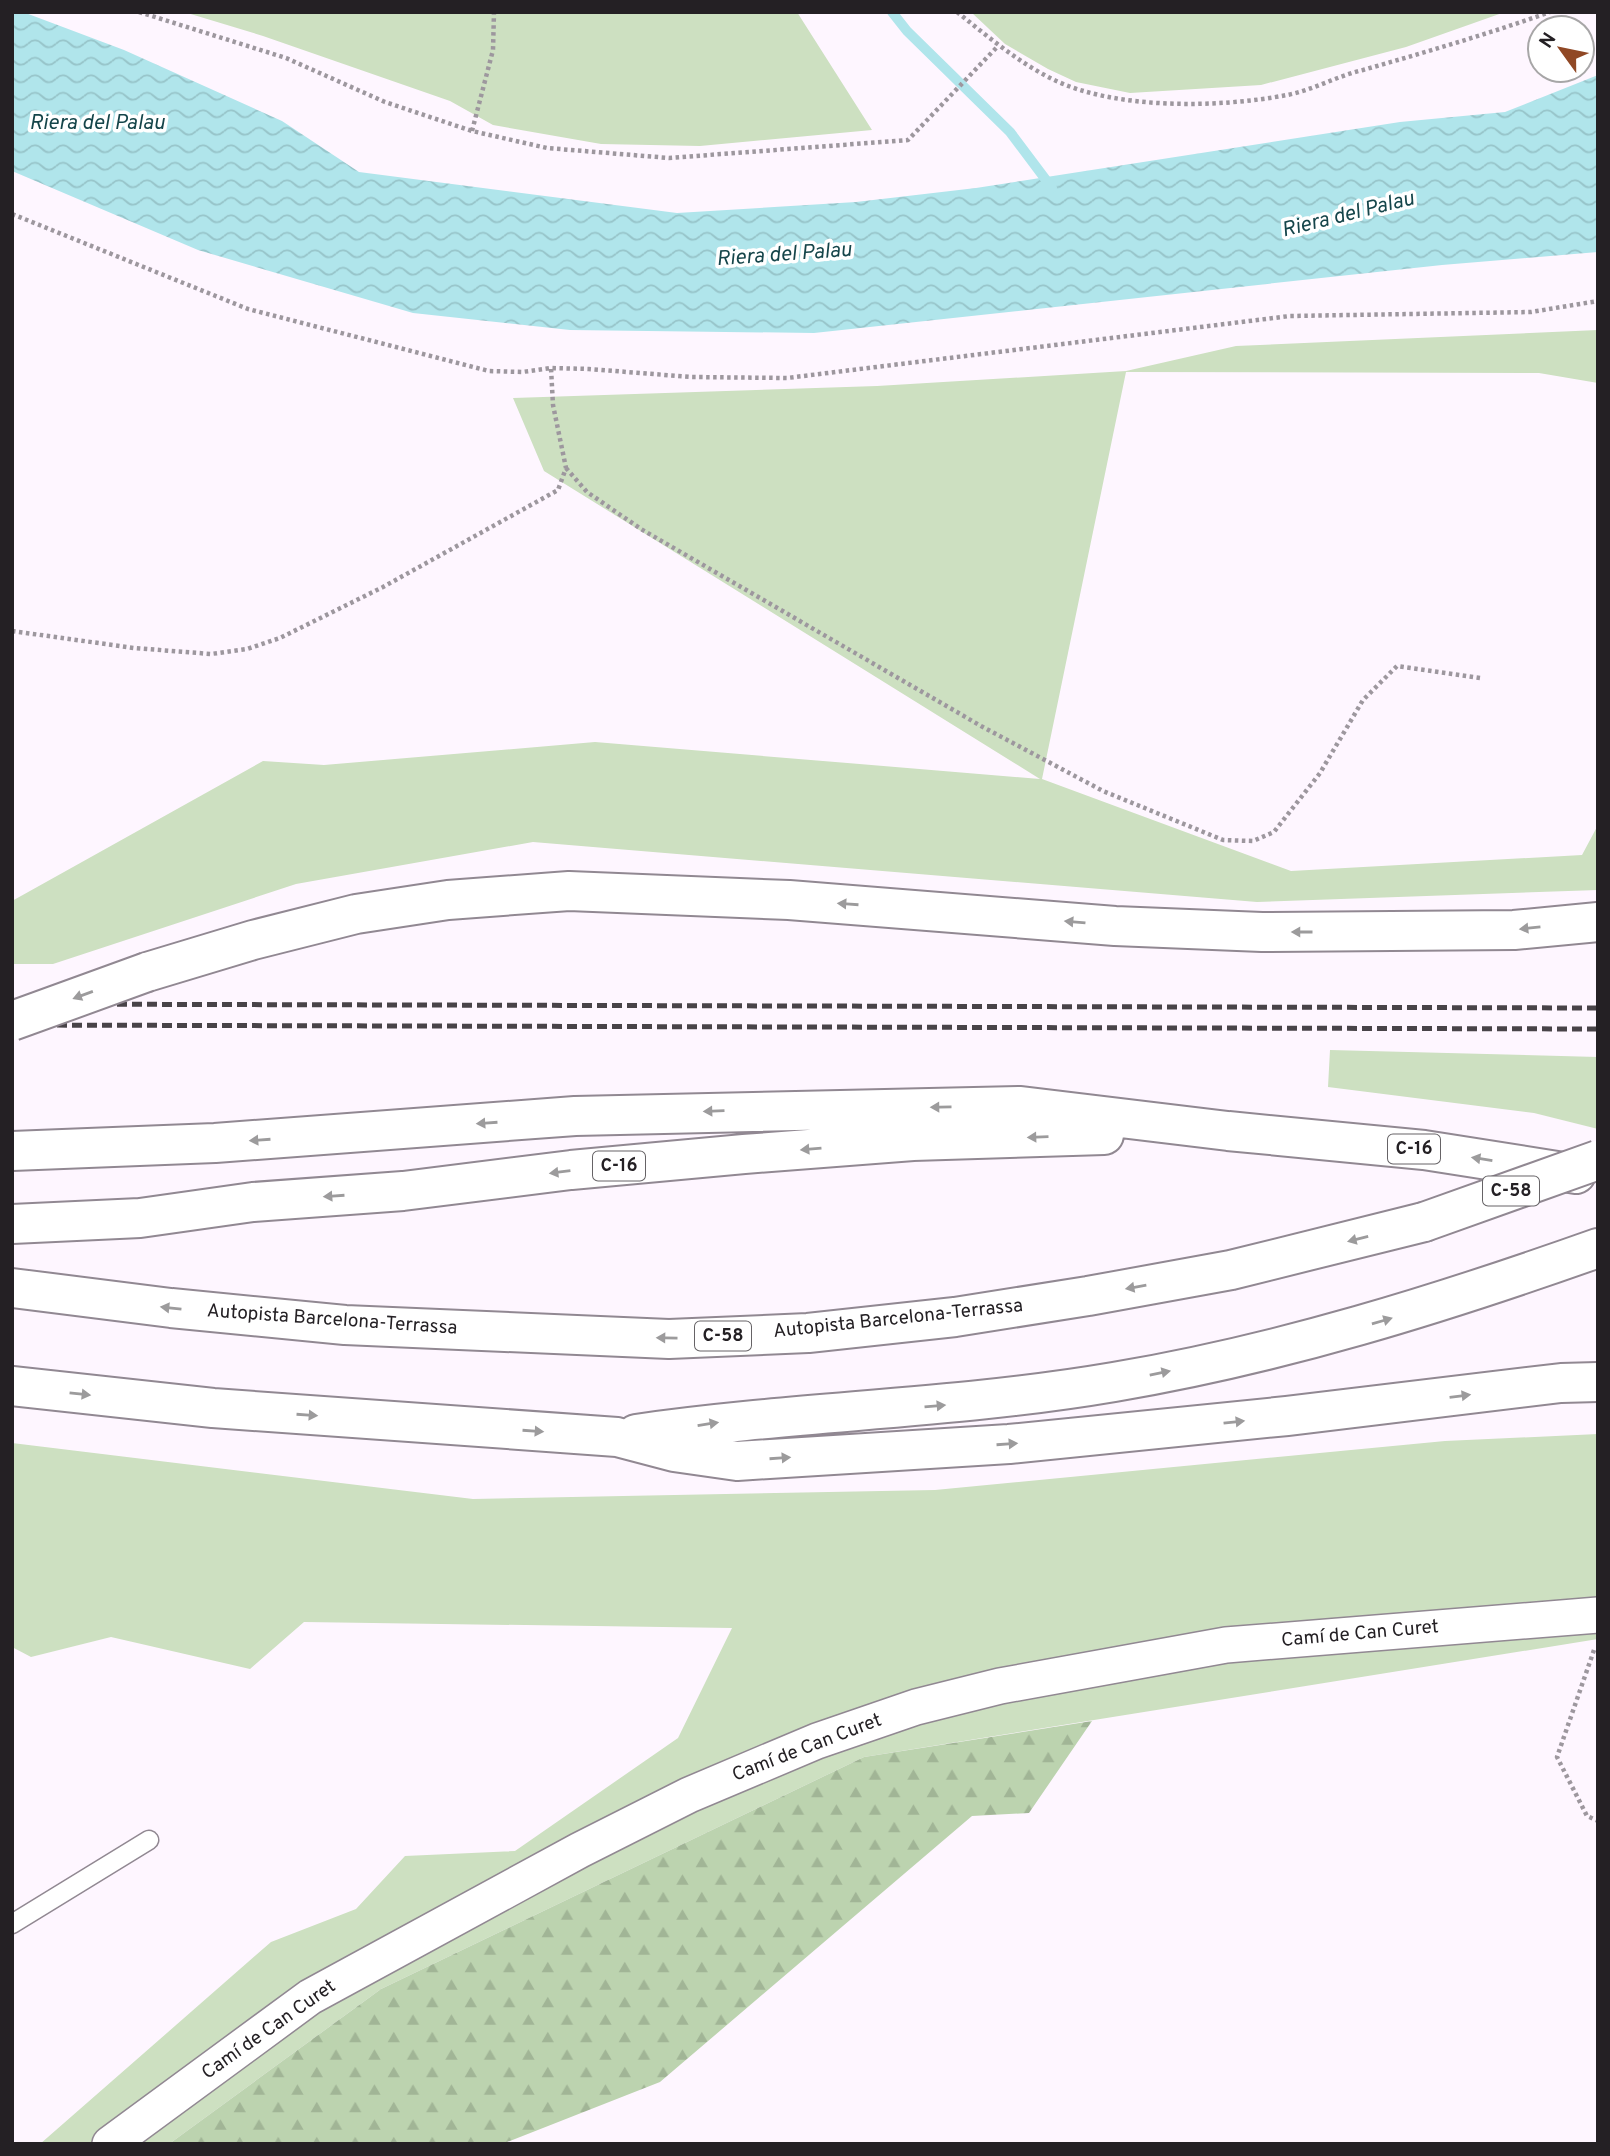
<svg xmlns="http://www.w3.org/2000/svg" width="1610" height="2156" font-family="Overpass,sans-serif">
<defs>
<pattern id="forest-firs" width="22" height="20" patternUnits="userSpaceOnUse" patternTransform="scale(1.75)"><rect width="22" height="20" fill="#bcd3af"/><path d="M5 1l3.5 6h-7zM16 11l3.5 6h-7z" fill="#a1b596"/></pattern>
<pattern id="water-waves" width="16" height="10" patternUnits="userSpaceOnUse" patternTransform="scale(1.75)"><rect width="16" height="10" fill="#b0e5eb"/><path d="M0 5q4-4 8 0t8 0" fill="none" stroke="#97c4c9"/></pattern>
</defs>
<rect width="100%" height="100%" fill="#fef6ff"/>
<path fill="#cde0c1" d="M 184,12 L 797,12 L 872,130 L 700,146 L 601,144 L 493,125 L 450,101 L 263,36 Z
M 971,12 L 1505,12 L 1406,47 L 1261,85 L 1130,93 L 1076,82 L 1048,69 L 1005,44 Z
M 1598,330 L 1598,383 L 1539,373 L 1126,372 L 1042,779 L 1291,871 L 1582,855 L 1598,825 L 1598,890 L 1257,902 L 533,842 L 296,884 L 53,964 L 12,964 L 12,901 L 263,761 L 324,765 L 595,742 L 1040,779 L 544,471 L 513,398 L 877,386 L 1126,371 L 1236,346 Z
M 1330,1050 L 1598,1057 L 1598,1129 L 1534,1113 L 1328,1087 Z
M 1598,1434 L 1598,1639 L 864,1757 L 381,1989 L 169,2144 L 40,2144 L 271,1942 L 356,1909 L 405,1856 L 515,1851 L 678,1738 L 732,1628 L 304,1622 L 250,1669 L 111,1637 L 31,1657 L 12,1647 L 12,1443 L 473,1499 L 935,1490 L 1445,1441 Z"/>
<path fill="url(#forest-firs)" d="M 1092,1721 L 1029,1813 L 972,1816 L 660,2082 L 502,2144 L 169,2144 L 381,1989 L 864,1757 Z"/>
<path fill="url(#water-waves)" d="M 12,12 L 23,12 L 124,50 L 282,121 L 359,172 L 677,213 L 856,202 L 976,188 L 1400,122 L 1505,112 L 1598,75 L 1598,252 L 1442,265 L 814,333 L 570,330 L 413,313 L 198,250 L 12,171 Z"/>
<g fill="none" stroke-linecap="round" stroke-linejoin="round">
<path stroke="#b0e5eb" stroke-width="10" d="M 892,12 L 907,31 L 1010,132 L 1052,188"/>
<g stroke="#918892" stroke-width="21">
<path id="service" d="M 12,1924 L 149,1840"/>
</g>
<g stroke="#918892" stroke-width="38">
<path id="minor" d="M 110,2144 L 310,1997 L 580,1850 L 689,1795 L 817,1741 L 916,1707 L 1000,1686 L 1226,1645 L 1598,1615"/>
</g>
<g stroke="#918892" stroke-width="42">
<path id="motorway" d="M 147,972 L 253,940 L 356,914 L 448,900 L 569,891 L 789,900 L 1115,926 L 1262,932 L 1514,930 L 1598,922
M 12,1151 L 215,1143 L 575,1116 L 1021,1106 L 1228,1131 L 1424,1150 L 1576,1174
M 12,1224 L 140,1218 L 253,1202 L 403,1191 L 571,1170 L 744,1154 L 913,1141 L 1104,1135
M 12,1288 L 171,1308 L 345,1325 L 669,1339 L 808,1333 L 955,1317 L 1088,1296 L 1231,1270 L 1424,1222
M 12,1386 L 213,1408 L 617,1437 L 674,1452 L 737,1461 L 1009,1444 L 1287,1416 L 1561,1383 L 1598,1382
M 636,1434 C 795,1411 956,1409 1114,1382 C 1280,1354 1440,1304 1598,1248"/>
</g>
<path stroke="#9d979e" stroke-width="4.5" stroke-dasharray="3.5 3.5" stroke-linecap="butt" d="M 139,12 L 286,58 L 385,102 L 472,131 L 547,148 L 669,158 L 908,140 L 998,46
M 957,12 C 987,36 1018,62 1052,79 C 1115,110 1219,108 1287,95 C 1313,90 1337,76 1363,70 C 1426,52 1488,34 1550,12
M 472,131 L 493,50 L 494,12
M 12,214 L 248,309 L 489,371 L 522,372 L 551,368 L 589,369 L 691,377 L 787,378 L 1290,316 L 1531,312 L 1598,301
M 566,468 L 587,492 L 641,529 L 981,726 L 1103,791 L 1223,840 L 1253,841 L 1274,832 L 1320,773 L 1363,700 L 1397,666 L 1480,678
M 12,631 L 134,648 L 211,654 L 247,649 L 280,638 L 383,587 L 558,490 L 566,468 L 553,405 L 551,368
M 1594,1650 L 1557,1757 L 1587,1816 L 1598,1821"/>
<use href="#service" stroke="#fff" stroke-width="18"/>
<use href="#minor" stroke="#fff" stroke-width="35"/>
<use href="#motorway" stroke="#fff" stroke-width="38"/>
<path stroke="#484348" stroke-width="5" stroke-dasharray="10 5" stroke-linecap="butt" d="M 12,1004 L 1598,1008
M 12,1025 L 1598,1029"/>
<g stroke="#918892" stroke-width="42" stroke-linecap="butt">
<path id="motorway-bridge" d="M 12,1021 L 147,972
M 1424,1222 L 1598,1160"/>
</g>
<use href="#motorway-bridge" stroke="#fff" stroke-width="38"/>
</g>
<defs><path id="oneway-solid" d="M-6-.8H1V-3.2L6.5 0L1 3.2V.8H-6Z" transform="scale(1.75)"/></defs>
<g fill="#9c9b9c">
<use href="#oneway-solid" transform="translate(848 904) rotate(-176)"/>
<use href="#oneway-solid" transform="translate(1075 922) rotate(-175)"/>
<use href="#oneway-solid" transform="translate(1530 928) rotate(174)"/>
<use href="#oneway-solid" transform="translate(1302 932) rotate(180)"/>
<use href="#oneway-solid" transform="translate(83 995) rotate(160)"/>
<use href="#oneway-solid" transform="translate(941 1107) rotate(179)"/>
<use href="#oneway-solid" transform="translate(714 1111) rotate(178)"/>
<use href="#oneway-solid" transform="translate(487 1123) rotate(176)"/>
<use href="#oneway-solid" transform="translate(1038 1137) rotate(178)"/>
<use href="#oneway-solid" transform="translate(260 1140) rotate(176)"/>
<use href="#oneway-solid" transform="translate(811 1149) rotate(175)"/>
<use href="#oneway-solid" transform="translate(1482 1159) rotate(-171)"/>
<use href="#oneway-solid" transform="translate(560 1172) rotate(173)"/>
<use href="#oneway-solid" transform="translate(334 1196) rotate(176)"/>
<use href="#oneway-solid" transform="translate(1358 1239) rotate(166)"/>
<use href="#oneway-solid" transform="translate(1136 1287) rotate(170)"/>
<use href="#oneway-solid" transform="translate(171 1308) rotate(-174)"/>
<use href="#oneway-solid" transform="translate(1382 1321) rotate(-16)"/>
<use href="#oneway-solid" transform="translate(667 1338) rotate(-179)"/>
<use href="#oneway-solid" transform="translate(1160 1373) rotate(-12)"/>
<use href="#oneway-solid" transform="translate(80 1394) rotate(6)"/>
<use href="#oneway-solid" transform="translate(1460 1396) rotate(-7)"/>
<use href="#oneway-solid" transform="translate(935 1406) rotate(-5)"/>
<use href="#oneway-solid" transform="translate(307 1415) rotate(4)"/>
<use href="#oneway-solid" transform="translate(1234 1422) rotate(-6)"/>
<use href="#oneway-solid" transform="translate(708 1424) rotate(-9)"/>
<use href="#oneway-solid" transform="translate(533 1431) rotate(4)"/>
<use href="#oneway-solid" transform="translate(1007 1444) rotate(-4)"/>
<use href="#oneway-solid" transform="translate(780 1458) rotate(-4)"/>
</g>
<g text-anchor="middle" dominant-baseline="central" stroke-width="7" stroke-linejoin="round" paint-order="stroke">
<g fill="#fff" stroke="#666366" stroke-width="2">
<rect x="1388" y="1134.5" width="52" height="29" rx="5"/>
<rect x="593" y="1151.5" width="52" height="29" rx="5"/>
<rect x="1483" y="1176.5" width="56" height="29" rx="5"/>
<rect x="695" y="1321.5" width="56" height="29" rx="5"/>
</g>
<g font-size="18" font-weight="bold" fill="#242024">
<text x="1414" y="1149">C-16</text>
<text x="619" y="1166">C-16</text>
<text x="1511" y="1191">C-58</text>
<text x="723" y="1336">C-58</text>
</g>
<g font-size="19" fill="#242024" stroke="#fff">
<text transform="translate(898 1319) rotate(-6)">Autopista Barcelona-Terrassa</text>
<text transform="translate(332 1320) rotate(4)">Autopista Barcelona-Terrassa</text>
<text transform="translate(1360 1634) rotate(-5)">Camí de Can Curet</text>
<text transform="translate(807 1748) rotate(-21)">Camí de Can Curet</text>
<text transform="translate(269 2030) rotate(-35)">Camí de Can Curet</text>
</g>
<g font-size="21" font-style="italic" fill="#15454a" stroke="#fff">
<text x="97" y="123">Riera del Palau</text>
<text transform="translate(1348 215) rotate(-14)">Riera del Palau</text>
<text transform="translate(784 255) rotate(-4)">Riera del Palau</text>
</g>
</g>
<rect width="1610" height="2156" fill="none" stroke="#242024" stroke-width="28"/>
<g transform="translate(1561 49) rotate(303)"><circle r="33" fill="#ffffff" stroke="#a7a6a7" stroke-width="2"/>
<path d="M0-5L12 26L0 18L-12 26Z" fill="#904825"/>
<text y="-10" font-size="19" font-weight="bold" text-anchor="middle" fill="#242024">N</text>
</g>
</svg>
